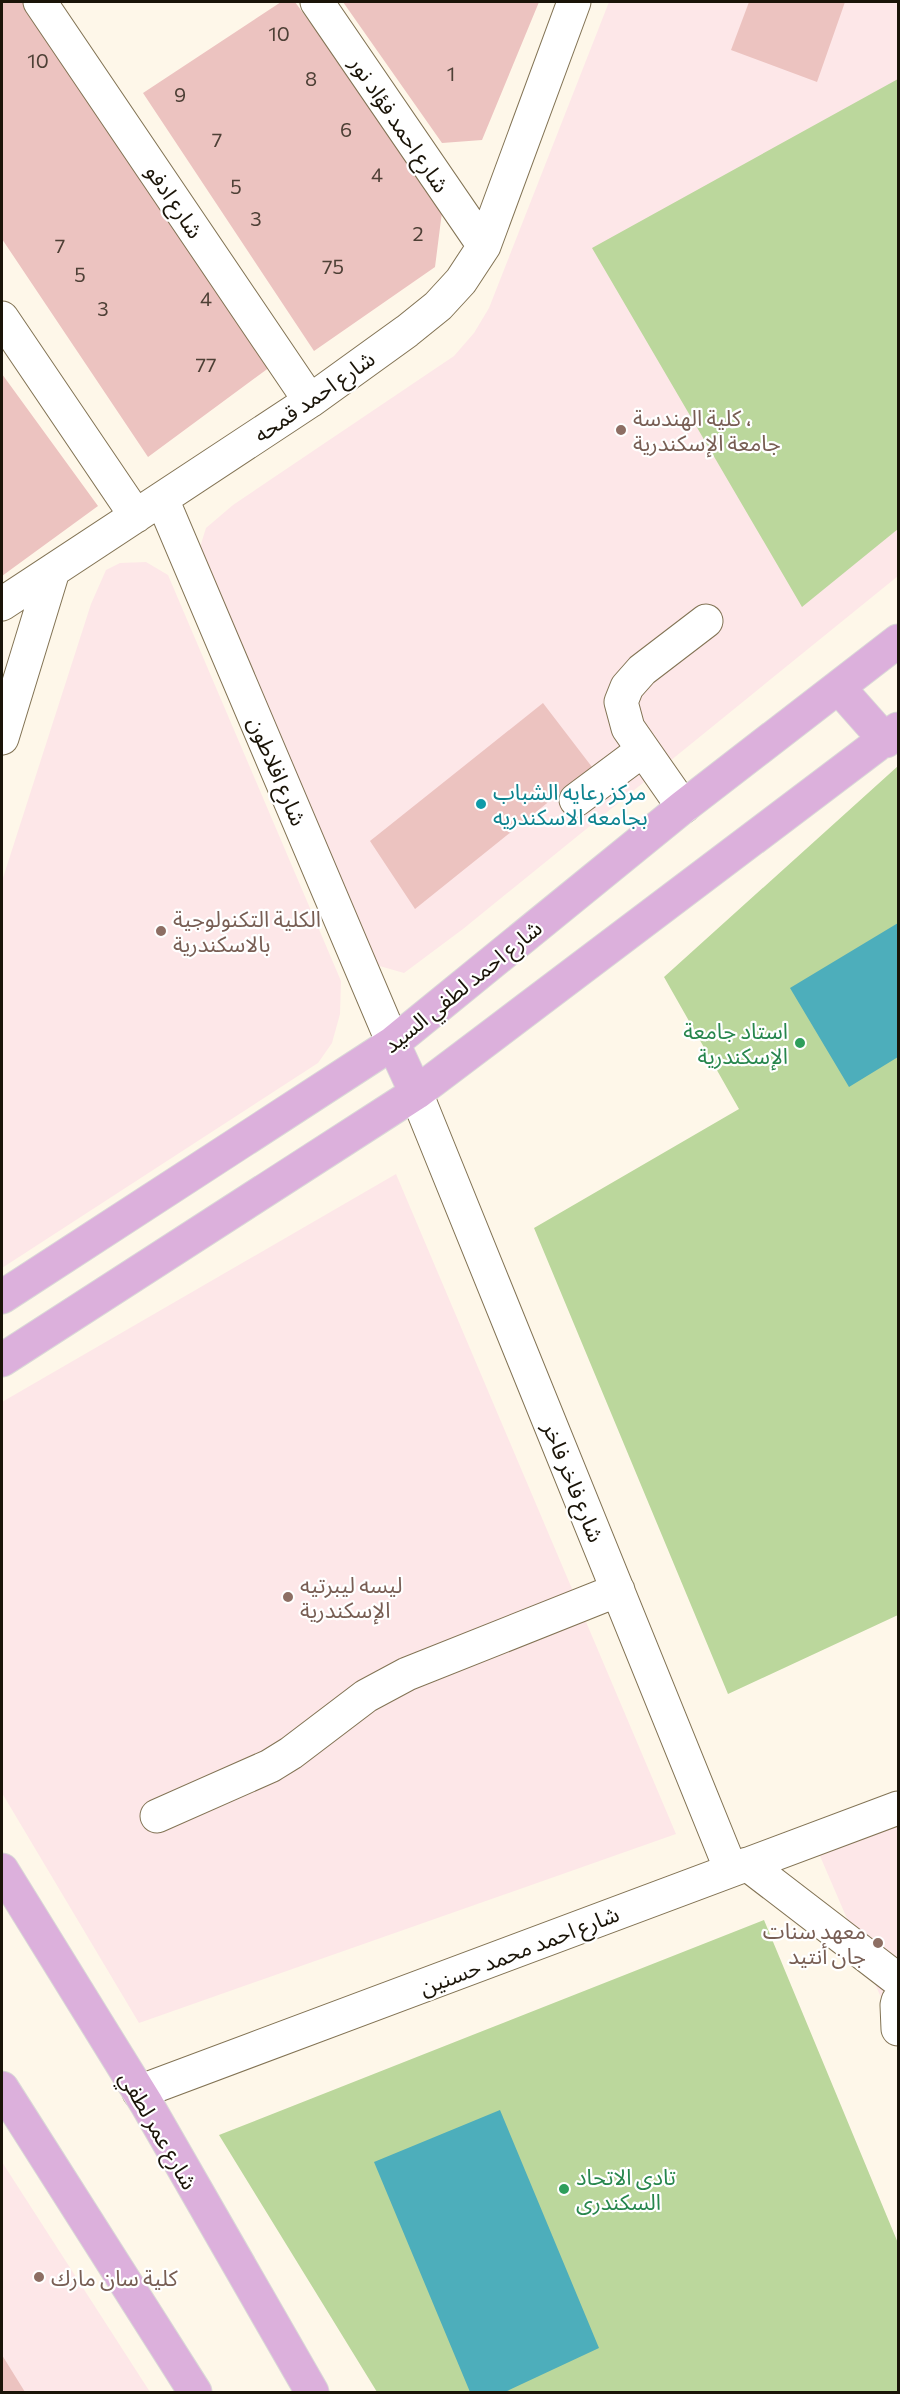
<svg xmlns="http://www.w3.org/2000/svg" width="900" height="2394" font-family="Commissioner,'Noto Sans Arabic',sans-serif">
<rect width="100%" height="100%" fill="#fef7e9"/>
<path fill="#fde7e8" d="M 609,2 L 898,2 L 898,576 L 463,929 L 404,973 L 369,963 L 200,547 L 206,528 L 233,505 L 454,356 L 474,333 L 489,308 Z
M 146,562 L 168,575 L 341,981 L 340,1014 L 332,1043 L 318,1063 L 2,1268 L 2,881 L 91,604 L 106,570 L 120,563 Z
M 396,1174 L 676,1834 L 139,2023 L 2,1793 L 2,1402 Z
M 898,1819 L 898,2037 L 817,1849 Z
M 2,2162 L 150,2392 L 2,2392 Z"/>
<path fill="#bbd79c" d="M 898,79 L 898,529 L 802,607 L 592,248 Z
M 898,766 L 898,1615 L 728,1694 L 534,1228 L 739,1109 L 664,977 Z
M 764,1920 L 898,2243 L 898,2392 L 377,2392 L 219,2135 Z"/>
<path fill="#4daebb" d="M 898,923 L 898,1057 L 849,1087 L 790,988 Z
M 500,2110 L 599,2348 L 505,2392 L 470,2392 L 374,2162 Z"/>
<path fill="#ecc3c0" d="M 2,2 L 23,2 L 270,367 L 148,457 L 2,239 Z
M 281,2 L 295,2 L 443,204 L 435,267 L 314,351 L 143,93 Z
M 343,2 L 539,2 L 482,140 L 442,143 Z
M 749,2 L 845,2 L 817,82 L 731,50 Z
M 2,374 L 98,506 L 2,576 Z
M 543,703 L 592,767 L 415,909 L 370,841 Z
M 2,2355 L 25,2392 L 2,2392 Z"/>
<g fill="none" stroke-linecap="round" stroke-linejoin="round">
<g stroke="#827354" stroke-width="35">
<path id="minor" d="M 40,2 L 310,401
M 317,2 L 484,246
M 2,318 L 136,516
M 162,499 L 393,1043
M 2,604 L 310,401 L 407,331 L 438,306 L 461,281 L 484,246 L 574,2
M 2,738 L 53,571
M 576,800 L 643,750
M 683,807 L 628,728 L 621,702 L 627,687 L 642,670 L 706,621
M 416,1093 L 731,1870
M 157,1816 L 270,1766 L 291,1753 L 366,1696 L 407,1674 L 618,1590
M 747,1864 L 898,1980
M 898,2001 L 897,2005 L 898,2029
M 139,2092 L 898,1808"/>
</g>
<g stroke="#dad9d7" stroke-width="35">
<path id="major" d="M 839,688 L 886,741
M 393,1043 L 416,1093
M 2,1297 L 393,1043 L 683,807 L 898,641
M 2,1360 L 416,1093 L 898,729
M 2,1870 L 146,2103 L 312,2392
M 2,2088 L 195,2392"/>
</g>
<use href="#minor" stroke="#fff" stroke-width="33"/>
<use href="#major" stroke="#dcb0dc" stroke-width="33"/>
</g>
<g fill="#8d6e63" stroke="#fff" stroke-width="2">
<circle cx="621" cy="430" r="6"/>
<circle cx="161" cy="931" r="6"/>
<circle cx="288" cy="1597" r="6"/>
<circle cx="878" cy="1943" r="6"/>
<circle cx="39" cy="2277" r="6"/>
</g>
<circle fill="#0f9aa8" stroke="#fff" stroke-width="2" cx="481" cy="804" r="6"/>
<g fill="#2e9e5b" stroke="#fff" stroke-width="2">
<circle cx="800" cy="1043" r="6"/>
<circle cx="564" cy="2189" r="6"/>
</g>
<g text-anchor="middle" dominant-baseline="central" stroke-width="4.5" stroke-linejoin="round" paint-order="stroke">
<g font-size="20" fill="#4e4036">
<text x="279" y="33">10</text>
<text x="38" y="60">10</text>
<text x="451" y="73">1</text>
<text x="311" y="78">8</text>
<text x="180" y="94">9</text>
<text x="346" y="129">6</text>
<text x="217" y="139">7</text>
<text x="377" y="174">4</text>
<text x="236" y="186">5</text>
<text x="256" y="218">3</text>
<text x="418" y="233">2</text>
<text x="60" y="245">7</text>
<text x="333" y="266">75</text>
<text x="80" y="274">5</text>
<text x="206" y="298">4</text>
<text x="103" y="308">3</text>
<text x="206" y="364">77</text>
</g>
<g font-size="22" fill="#1a1408" stroke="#fff">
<text transform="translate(400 124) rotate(56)">شارع احمد فؤاد نور</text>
<text transform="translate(175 201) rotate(56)">شارع ادفو</text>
<text transform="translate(314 396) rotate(-35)">شارع احمد قمحه</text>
<text transform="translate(278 771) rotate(67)">شارع افلاطون</text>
<text transform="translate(462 986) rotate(-39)">شارع احمد لطفي السيد</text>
<text transform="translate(574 1482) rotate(68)">شارع فاخر فاخر</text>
<text transform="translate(519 1950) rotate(-21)">شارع احمد محمد حسنين</text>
<text transform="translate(159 2130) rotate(60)">شارع عمر لطفي</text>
</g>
<g font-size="22" fill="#785e54" stroke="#fff" text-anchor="start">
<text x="633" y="417">كلية الهندسة ،<tspan x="633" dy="25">جامعة الإسكندرية</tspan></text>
<text x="173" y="918">الكلية التكنولوجية<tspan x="173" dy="25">بالاسكندرية</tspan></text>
<text x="300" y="1584">ليسه ليبرتيه<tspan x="300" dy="25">الإسكندرية</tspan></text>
<text x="866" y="1930" text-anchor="end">معهد سنات<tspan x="866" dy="25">جان أنتيد</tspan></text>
<text x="51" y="2277">كلية سان مارك</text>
</g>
<g font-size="22" fill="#0d838f" stroke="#fff" text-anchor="start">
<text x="493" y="791">مركز رعايه الشباب<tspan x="493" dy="25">بجامعه الاسكندريه</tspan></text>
</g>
<g font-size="22" fill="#27864d" stroke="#fff" text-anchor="end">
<text x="788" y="1030">استاد جامعة<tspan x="788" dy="25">الإسكندرية</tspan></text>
<text x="576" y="2176" text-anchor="start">تادى الاتحاد<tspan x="576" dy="25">السكندرى</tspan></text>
</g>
</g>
<rect width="900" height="2394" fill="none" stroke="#1a1408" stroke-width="6"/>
</svg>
